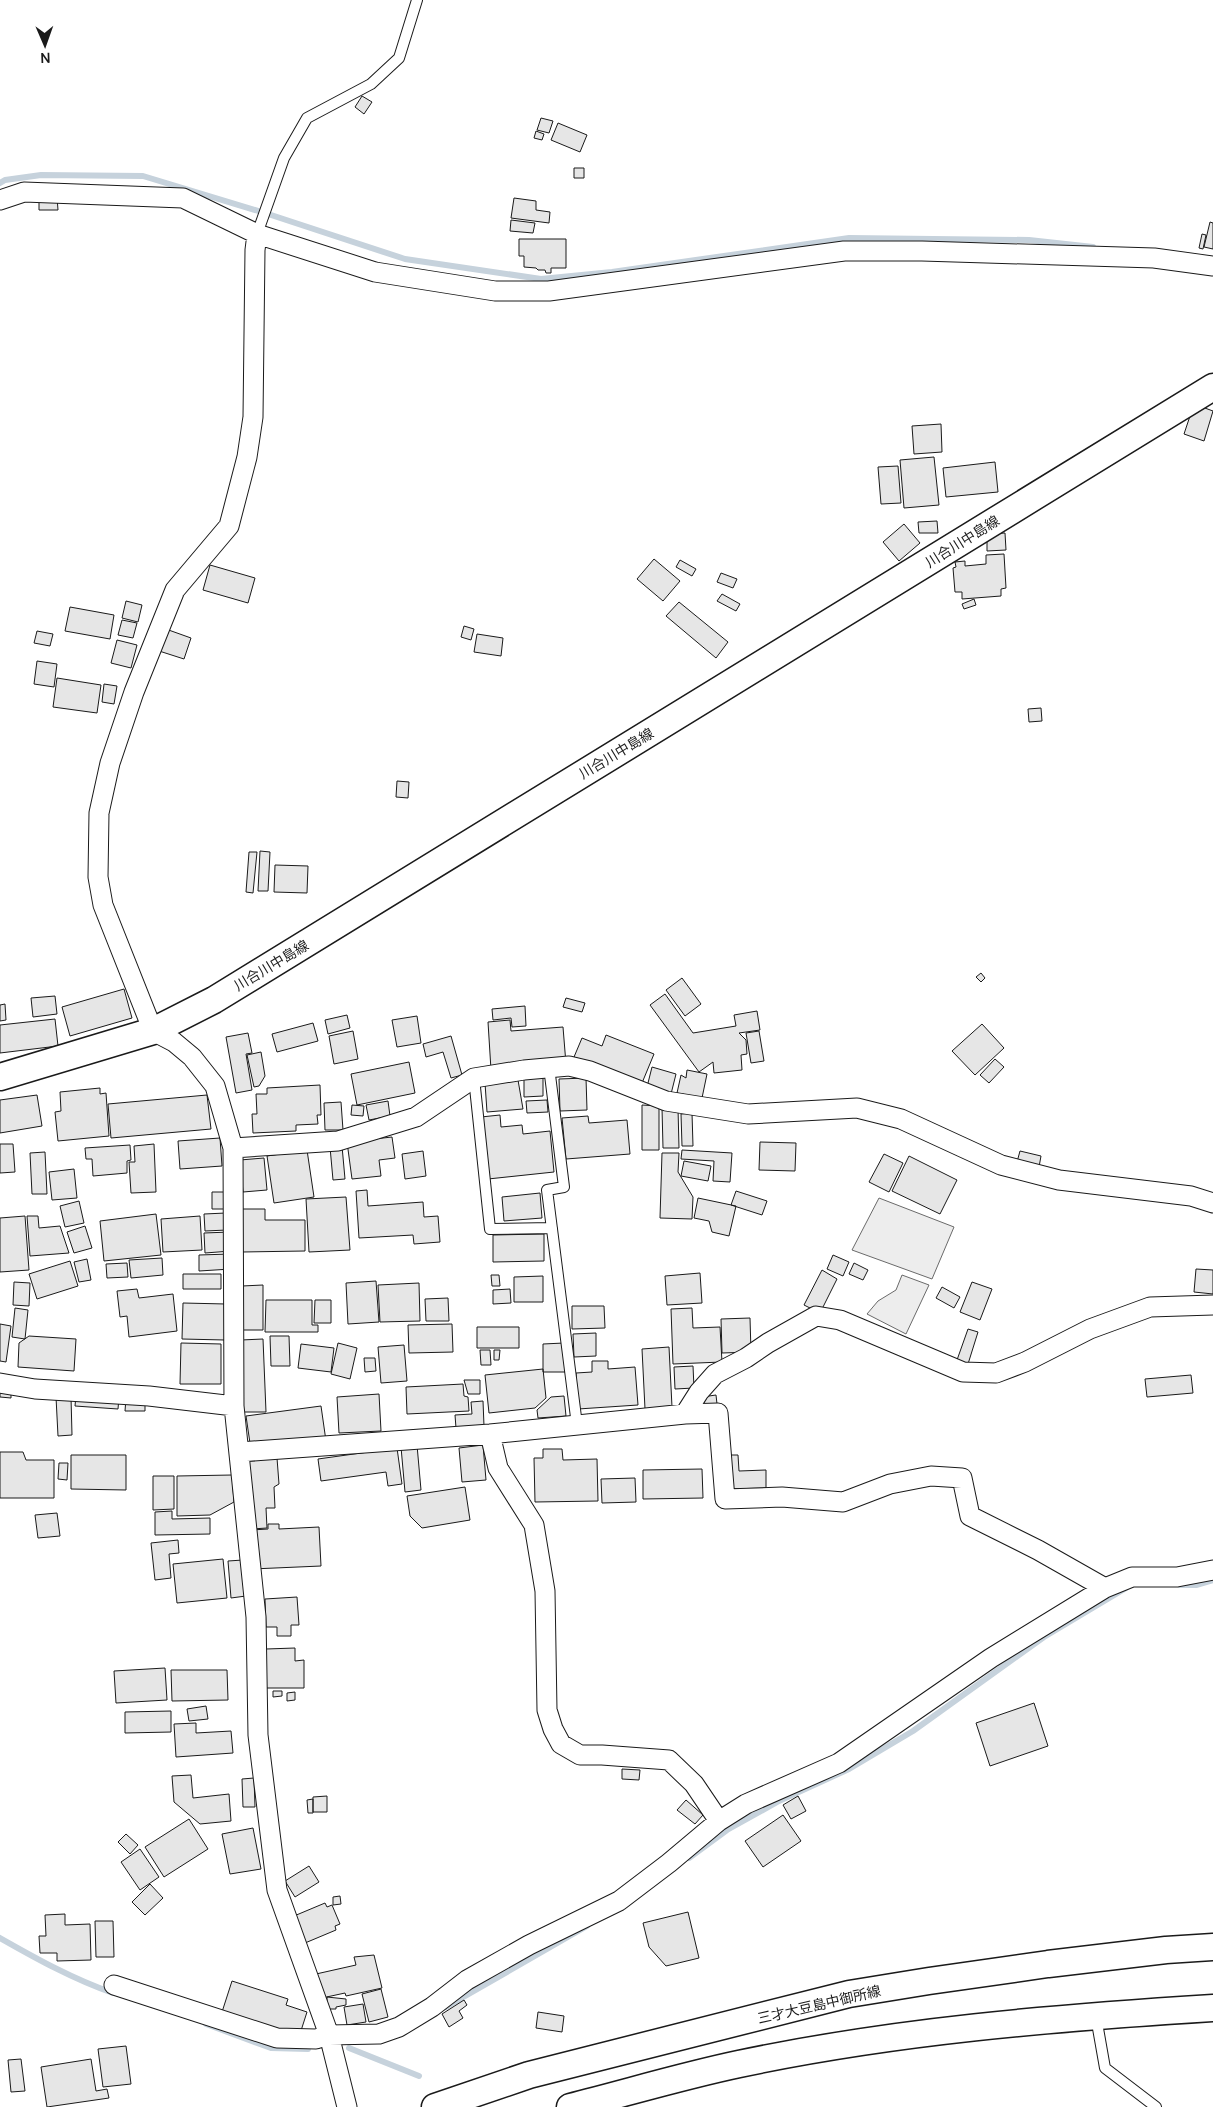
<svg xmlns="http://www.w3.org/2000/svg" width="1213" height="2107" font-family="Manrope,'Noto Sans JP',sans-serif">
<rect width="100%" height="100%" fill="#fff"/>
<path fill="#ededed" stroke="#6a6a6a" d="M 879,1198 L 954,1227 L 932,1279 L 852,1250 Z
M 902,1275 L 929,1285 L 906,1334 L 867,1314 L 878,1301 L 896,1290 Z"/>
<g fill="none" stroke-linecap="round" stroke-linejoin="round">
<path stroke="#c6d2dc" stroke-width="6" d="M 0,183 L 5,180 L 41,175 L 143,176 L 265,213 L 405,259 L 541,279 L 612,272 L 849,238 L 1029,240 L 1093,247
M 1180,1585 L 1196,1585 L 1213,1580
M 689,1858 L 727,1830 L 779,1801 L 849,1769 L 913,1731 L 1044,1637 L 1126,1588
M 0,1938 C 37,1959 73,1979 113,1993
M 446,2007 L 587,1926
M 206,2024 L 271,2048 L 308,2049
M 349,2048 L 419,2076"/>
</g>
<path fill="#e6e6e6" stroke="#1a1a1a" d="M 362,96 L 372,102 L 364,114 L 355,107 Z
M 541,118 L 553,121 L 549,133 L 537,130 Z
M 558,123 L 587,135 L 580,152 L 551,140 Z
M 536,131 L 544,134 L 542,140 L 534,138 Z
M 574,168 L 584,168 L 584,178 L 574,178 Z
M 39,197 L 57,197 L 58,210 L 39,210 Z
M 514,198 L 536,201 L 536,210 L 550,212 L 549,223 L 511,218 Z
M 511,220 L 535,223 L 533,233 L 510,231 Z
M 1210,222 L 1213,223 L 1213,249 L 1204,247 Z
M 1202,234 L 1206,235 L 1203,249 L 1199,248 Z
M 519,239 L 566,239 L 566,268 L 551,268 L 551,273 L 546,273 L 545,270 L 538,270 L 536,268 L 524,267 L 524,256 L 519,256 Z
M 1194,404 L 1213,411 L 1204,441 L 1184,434 Z
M 941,424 L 942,452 L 914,454 L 912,426 Z
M 934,457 L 939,505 L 904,508 L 900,460 Z
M 995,462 L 998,492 L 946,497 L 943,468 Z
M 898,466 L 901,503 L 881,504 L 878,467 Z
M 937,521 L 938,533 L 919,533 L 918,522 Z
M 904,524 L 920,543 L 899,561 L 883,542 Z
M 1005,533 L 1006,550 L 987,551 L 987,534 Z
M 1004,554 L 1006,588 L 1001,589 L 1001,596 L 962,599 L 962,592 L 955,592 L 953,568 L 956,567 L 955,562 L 965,561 L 965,566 L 986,564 L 986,555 Z
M 654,559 L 680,581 L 663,601 L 637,579 Z
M 680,560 L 696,569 L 692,576 L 676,567 Z
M 210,565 L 255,578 L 248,603 L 203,590 Z
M 721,573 L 737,579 L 733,588 L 717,582 Z
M 722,594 L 740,604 L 736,611 L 717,601 Z
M 974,599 L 976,605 L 964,609 L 962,604 Z
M 126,601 L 142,605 L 138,622 L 122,618 Z
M 679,602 L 728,642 L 716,658 L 666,616 Z
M 70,607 L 114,615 L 110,639 L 65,631 Z
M 122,620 L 137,623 L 133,638 L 118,635 Z
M 464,626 L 474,629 L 471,640 L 461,637 Z
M 163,628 L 191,638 L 184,659 L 156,650 Z
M 37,631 L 53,634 L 50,646 L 34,643 Z
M 477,634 L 503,638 L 501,656 L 474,652 Z
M 117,640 L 137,645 L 131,668 L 111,663 Z
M 37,661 L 57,664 L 54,687 L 34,684 Z
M 57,678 L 101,685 L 97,713 L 53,707 Z
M 104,684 L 117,686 L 114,704 L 102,702 Z
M 1041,708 L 1042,721 L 1029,722 L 1028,709 Z
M 397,781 L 409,782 L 408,798 L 396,797 Z
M 260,851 L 270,852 L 268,891 L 258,891 Z
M 249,852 L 257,852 L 253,893 L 246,892 Z
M 275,865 L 308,866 L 307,893 L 274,892 Z
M 981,973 L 985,978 L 981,982 L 976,977 Z
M 682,978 L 701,1004 L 685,1016 L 666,990 Z
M 124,989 L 132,1018 L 70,1036 L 62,1007 Z
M 665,994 L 693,1033 L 736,1026 L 734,1015 L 757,1011 L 760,1030 L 739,1033 L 746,1040 L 747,1054 L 741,1055 L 742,1070 L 714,1073 L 713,1062 L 699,1072 L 650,1005 Z
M 55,996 L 57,1014 L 33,1017 L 31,998 Z
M 566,998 L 585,1003 L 582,1012 L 563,1007 Z
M 5,1004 L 6,1020 L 0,1021 L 0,1005 Z
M 525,1006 L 526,1026 L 512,1027 L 511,1018 L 493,1020 L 492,1009 Z
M 347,1015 L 350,1028 L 328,1034 L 325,1020 Z
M 417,1016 L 421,1043 L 397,1047 L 392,1020 Z
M 55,1019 L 58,1046 L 0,1053 L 0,1025 Z
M 510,1020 L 511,1031 L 563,1027 L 566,1064 L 491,1070 L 488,1022 Z
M 313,1023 L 318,1041 L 277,1052 L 272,1034 Z
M 982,1024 L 1004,1048 L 975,1075 L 952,1051 Z
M 353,1031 L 358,1059 L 334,1064 L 329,1036 Z
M 759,1031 L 764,1061 L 751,1063 L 746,1033 Z
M 248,1033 L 252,1053 L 246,1054 L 252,1090 L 236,1093 L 226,1037 Z
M 606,1035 L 654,1054 L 642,1083 L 574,1057 L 582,1038 L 602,1046 Z
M 451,1036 L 462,1075 L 451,1078 L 443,1052 L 426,1057 L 423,1044 Z
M 261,1052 L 265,1076 L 259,1086 L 254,1087 L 247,1055 Z
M 995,1059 L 1004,1067 L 989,1083 L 980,1075 Z
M 409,1062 L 415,1093 L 357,1105 L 351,1074 Z
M 652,1067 L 676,1074 L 671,1094 L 647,1087 Z
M 687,1070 L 707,1074 L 702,1098 L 677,1093 L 681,1075 L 686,1078 Z
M 543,1078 L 543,1096 L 524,1097 L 524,1079 Z
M 586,1078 L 587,1110 L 560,1111 L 559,1079 Z
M 518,1080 L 523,1109 L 487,1112 L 485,1083 Z
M 320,1085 L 321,1115 L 317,1115 L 318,1124 L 296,1125 L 296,1131 L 253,1133 L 252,1114 L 257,1114 L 256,1094 L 267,1094 L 267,1088 Z
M 100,1088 L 100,1094 L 106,1093 L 109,1136 L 58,1141 L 55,1112 L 61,1111 L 60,1092 Z
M 37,1095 L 42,1126 L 0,1133 L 0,1100 Z
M 207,1095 L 211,1129 L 111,1138 L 108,1104 Z
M 547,1100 L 548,1112 L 527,1113 L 526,1101 Z
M 388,1101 L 390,1116 L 369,1120 L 366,1105 Z
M 341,1102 L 343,1130 L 325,1130 L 324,1103 Z
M 352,1105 L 364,1106 L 363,1116 L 351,1115 Z
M 642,1105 L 659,1106 L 659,1150 L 642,1150 Z
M 662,1108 L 678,1108 L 679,1148 L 663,1148 Z
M 692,1113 L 693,1146 L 682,1146 L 681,1114 Z
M 500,1115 L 501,1127 L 522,1125 L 523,1134 L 550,1131 L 554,1172 L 488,1179 L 481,1117 Z
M 588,1116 L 589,1123 L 627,1120 L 630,1154 L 566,1159 L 562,1118 Z
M 392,1137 L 395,1158 L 379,1160 L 381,1176 L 352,1179 L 347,1142 Z
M 220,1138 L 222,1166 L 180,1169 L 178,1141 Z
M 760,1142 L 796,1143 L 795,1171 L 759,1170 Z
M 0,1144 L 13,1144 L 15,1172 L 0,1173 Z
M 154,1144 L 156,1192 L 131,1193 L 129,1162 L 135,1162 L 134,1146 Z
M 130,1145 L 131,1160 L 127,1161 L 127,1173 L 93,1176 L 92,1159 L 86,1159 L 85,1148 Z
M 342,1146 L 345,1179 L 333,1180 L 330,1147 Z
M 307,1150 L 314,1197 L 274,1203 L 267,1156 Z
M 682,1150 L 732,1153 L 730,1182 L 713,1181 L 714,1161 L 681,1159 Z
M 423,1151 L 426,1176 L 405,1179 L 402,1154 Z
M 1020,1151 L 1041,1156 L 1039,1167 L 1017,1162 Z
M 45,1152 L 47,1194 L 32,1194 L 30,1153 Z
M 662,1153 L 679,1153 L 678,1172 L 693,1197 L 692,1219 L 660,1218 Z
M 884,1154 L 903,1163 L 889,1192 L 869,1182 Z
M 909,1156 L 957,1180 L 940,1214 L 892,1191 Z
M 264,1158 L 267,1190 L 243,1192 L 240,1160 Z
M 684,1161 L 711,1166 L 708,1181 L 681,1176 Z
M 74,1169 L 77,1198 L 52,1200 L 49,1172 Z
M 367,1190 L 368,1206 L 423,1202 L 424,1217 L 438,1216 L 440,1242 L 414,1244 L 413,1235 L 359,1238 L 356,1191 Z
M 736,1191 L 767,1201 L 762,1215 L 731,1205 Z
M 212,1192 L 228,1192 L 228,1209 L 212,1209 Z
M 540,1193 L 542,1218 L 504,1221 L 502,1197 Z
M 346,1197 L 350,1250 L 309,1252 L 306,1199 Z
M 698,1198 L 736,1206 L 729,1236 L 712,1232 L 709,1221 L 694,1218 Z
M 79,1201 L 84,1223 L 65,1227 L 60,1206 Z
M 242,1209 L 265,1209 L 265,1220 L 305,1220 L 305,1251 L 242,1252 Z
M 226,1213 L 227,1230 L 205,1231 L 204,1214 Z
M 156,1214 L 161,1255 L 104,1261 L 100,1221 Z
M 25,1216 L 29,1270 L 0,1272 L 0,1218 Z
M 27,1216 L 38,1216 L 39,1228 L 60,1226 L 69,1253 L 30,1256 Z
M 200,1216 L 202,1250 L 163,1252 L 161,1219 Z
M 85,1226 L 92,1248 L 74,1253 L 67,1232 Z
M 230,1232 L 231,1251 L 205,1253 L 204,1233 Z
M 544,1234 L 544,1261 L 493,1262 L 493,1235 Z
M 230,1254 L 231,1269 L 199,1271 L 199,1255 Z
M 833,1255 L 849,1262 L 843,1276 L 827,1269 Z
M 162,1258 L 163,1275 L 131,1278 L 129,1260 Z
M 87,1259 L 91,1280 L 79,1282 L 74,1262 Z
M 70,1261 L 78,1286 L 37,1299 L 29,1274 Z
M 127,1263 L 128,1277 L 107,1278 L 106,1264 Z
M 854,1263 L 868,1270 L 863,1280 L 849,1274 Z
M 1196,1269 L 1213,1270 L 1213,1294 L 1194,1292 Z
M 822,1270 L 837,1279 L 820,1313 L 804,1305 Z
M 700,1273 L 702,1303 L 667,1305 L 665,1276 Z
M 183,1274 L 221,1274 L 221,1289 L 183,1289 Z
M 491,1275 L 499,1275 L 500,1286 L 492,1286 Z
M 543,1276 L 543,1302 L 514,1302 L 514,1277 Z
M 376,1281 L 379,1322 L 348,1324 L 346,1283 Z
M 14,1282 L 30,1283 L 29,1306 L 13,1305 Z
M 972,1282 L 992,1289 L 980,1320 L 960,1312 Z
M 419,1283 L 420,1321 L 380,1322 L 378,1285 Z
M 263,1285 L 263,1330 L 242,1330 L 242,1286 Z
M 942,1287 L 960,1297 L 954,1308 L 936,1298 Z
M 137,1289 L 139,1298 L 173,1294 L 177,1331 L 129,1337 L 127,1316 L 120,1317 L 117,1291 Z
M 510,1289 L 511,1303 L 493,1304 L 493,1290 Z
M 448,1298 L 449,1321 L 426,1321 L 425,1299 Z
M 266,1300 L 312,1300 L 312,1325 L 318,1325 L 318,1332 L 265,1332 Z
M 315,1300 L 331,1300 L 331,1323 L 314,1323 Z
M 183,1303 L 226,1304 L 225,1340 L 182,1339 Z
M 572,1306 L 604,1306 L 605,1328 L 572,1329 Z
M 15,1308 L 28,1310 L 25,1339 L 12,1337 Z
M 692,1308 L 693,1328 L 720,1327 L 722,1362 L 673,1364 L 671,1309 Z
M 750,1318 L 751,1352 L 722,1353 L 721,1319 Z
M 0,1324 L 11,1326 L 6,1362 L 0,1361 Z
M 452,1324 L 453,1352 L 409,1353 L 408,1325 Z
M 477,1327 L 519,1327 L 519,1348 L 477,1348 Z
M 968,1329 L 978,1332 L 968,1364 L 957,1360 Z
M 596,1333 L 596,1356 L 574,1357 L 573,1334 Z
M 29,1336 L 76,1339 L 74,1371 L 18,1367 L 19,1343 Z
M 270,1336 L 289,1336 L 290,1366 L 271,1366 Z
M 263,1339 L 266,1412 L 243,1412 L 241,1340 Z
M 181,1343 L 221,1344 L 221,1384 L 180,1384 Z
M 338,1343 L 357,1348 L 350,1379 L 331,1374 Z
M 564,1343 L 565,1372 L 543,1372 L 543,1344 Z
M 301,1344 L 334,1348 L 331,1372 L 298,1368 Z
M 404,1345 L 407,1381 L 381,1383 L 378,1347 Z
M 669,1347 L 672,1407 L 645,1409 L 642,1349 Z
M 480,1350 L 490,1350 L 491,1365 L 481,1365 Z
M 494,1350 L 500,1350 L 499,1360 L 494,1360 Z
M 364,1358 L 375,1358 L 376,1371 L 365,1372 Z
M 592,1361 L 608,1361 L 608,1369 L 635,1367 L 638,1405 L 578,1409 L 576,1373 L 592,1372 Z
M 693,1366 L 694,1388 L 675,1389 L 674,1367 Z
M 543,1369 L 546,1398 L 535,1408 L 489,1413 L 485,1375 Z
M 1191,1375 L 1193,1393 L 1147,1397 L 1145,1379 Z
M 464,1380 L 480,1380 L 480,1394 L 468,1394 Z
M 463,1384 L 464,1396 L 468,1397 L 469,1411 L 407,1414 L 406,1387 Z
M 0,1387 L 11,1388 L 11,1398 L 0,1397 Z
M 379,1394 L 381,1431 L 339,1433 L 337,1397 Z
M 76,1395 L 119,1397 L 118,1409 L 75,1406 Z
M 716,1395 L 717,1404 L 704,1406 L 702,1397 Z
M 564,1396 L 566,1416 L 538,1418 L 537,1410 L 551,1397 Z
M 56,1397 L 71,1397 L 72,1435 L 58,1436 Z
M 126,1398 L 145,1398 L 145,1411 L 125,1411 Z
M 483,1401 L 484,1426 L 456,1428 L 455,1415 L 472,1414 L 471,1402 Z
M 321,1406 L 326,1441 L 251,1450 L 246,1416 Z
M 417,1445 L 421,1490 L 405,1492 L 401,1447 Z
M 483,1445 L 486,1480 L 462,1482 L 459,1448 Z
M 397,1448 L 402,1484 L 388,1486 L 386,1472 L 321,1481 L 318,1459 Z
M 543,1449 L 562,1449 L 563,1460 L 597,1459 L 598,1501 L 535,1502 L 534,1458 L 543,1458 Z
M 0,1452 L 23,1452 L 26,1460 L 54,1460 L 54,1498 L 0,1498 Z
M 71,1455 L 126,1455 L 126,1490 L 71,1489 Z
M 727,1455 L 738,1455 L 739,1471 L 766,1470 L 766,1488 L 728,1489 Z
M 277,1458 L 279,1484 L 274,1487 L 275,1508 L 266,1508 L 267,1528 L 252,1529 L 245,1460 Z
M 59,1463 L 68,1463 L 67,1480 L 58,1479 Z
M 702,1469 L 703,1498 L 643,1499 L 643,1470 Z
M 232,1475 L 234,1502 L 210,1515 L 177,1516 L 177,1476 Z
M 153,1476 L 174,1476 L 174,1509 L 153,1510 Z
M 635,1478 L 636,1502 L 602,1503 L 601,1479 Z
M 465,1487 L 470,1520 L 422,1528 L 410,1516 L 407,1496 Z
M 172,1511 L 172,1519 L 210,1518 L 210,1534 L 155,1535 L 155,1512 Z
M 57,1513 L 60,1536 L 38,1538 L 35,1515 Z
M 268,1524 L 279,1524 L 279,1529 L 319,1527 L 321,1566 L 252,1569 L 251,1530 L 268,1529 Z
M 178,1540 L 179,1553 L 169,1554 L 171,1578 L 155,1580 L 151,1543 Z
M 223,1559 L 227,1598 L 177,1603 L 173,1564 Z
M 243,1560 L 246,1596 L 231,1598 L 228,1561 Z
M 297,1597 L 299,1625 L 291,1625 L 291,1636 L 277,1636 L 277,1627 L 266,1627 L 265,1599 Z
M 295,1648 L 295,1661 L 304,1660 L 304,1688 L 266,1688 L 266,1649 Z
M 165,1668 L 167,1700 L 116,1703 L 114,1671 Z
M 171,1670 L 227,1670 L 228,1700 L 172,1701 Z
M 273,1691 L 282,1691 L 282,1696 L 273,1697 Z
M 295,1692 L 295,1700 L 287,1701 L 287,1693 Z
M 1034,1703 L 1048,1746 L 990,1766 L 976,1723 Z
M 206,1706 L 208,1719 L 189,1721 L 187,1709 Z
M 171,1711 L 171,1732 L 125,1733 L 125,1712 Z
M 196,1723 L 196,1733 L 231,1731 L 233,1753 L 176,1757 L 174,1724 Z
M 622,1769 L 640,1770 L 639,1780 L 622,1779 Z
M 191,1775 L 193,1798 L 229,1794 L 231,1821 L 200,1824 L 174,1802 L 172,1776 Z
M 254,1778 L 255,1807 L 243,1807 L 242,1779 Z
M 327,1796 L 327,1812 L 313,1812 L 313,1797 Z
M 798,1796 L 806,1811 L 791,1819 L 783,1805 Z
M 313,1799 L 313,1813 L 308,1813 L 307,1800 Z
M 686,1800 L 703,1815 L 695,1824 L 677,1810 Z
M 783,1815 L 801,1841 L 763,1867 L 745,1841 Z
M 189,1819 L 208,1849 L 164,1877 L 145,1847 Z
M 253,1828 L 261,1869 L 230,1874 L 222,1834 Z
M 126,1834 L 138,1845 L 130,1854 L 118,1842 Z
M 140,1849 L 159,1877 L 140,1890 L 121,1862 Z
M 309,1866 L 319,1882 L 295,1897 L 285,1881 Z
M 150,1884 L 163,1898 L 145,1915 L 132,1902 Z
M 340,1896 L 341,1904 L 333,1905 L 333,1897 Z
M 325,1903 L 327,1907 L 332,1905 L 340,1924 L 335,1926 L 336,1930 L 305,1943 L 294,1916 Z
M 688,1912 L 699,1958 L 666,1966 L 649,1947 L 643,1923 Z
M 65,1914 L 65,1925 L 90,1924 L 91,1960 L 57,1961 L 57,1953 L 40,1953 L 39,1936 L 46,1936 L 45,1915 Z
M 95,1921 L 113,1921 L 114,1957 L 96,1957 Z
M 374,1955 L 382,1988 L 346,1996 L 345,1993 L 322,1998 L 316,1974 L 356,1965 L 354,1957 Z
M 232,1981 L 288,1999 L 286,2005 L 307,2012 L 299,2037 L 222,2012 Z
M 381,1989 L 388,2017 L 369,2022 L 362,1994 Z
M 327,1997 L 346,1999 L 346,2005 L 336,2007 L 336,2009 L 327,2009 Z
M 464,2000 L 467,2005 L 459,2011 L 463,2018 L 449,2027 L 442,2014 Z
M 363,2004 L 366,2022 L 347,2025 L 344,2007 Z
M 538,2012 L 564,2016 L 562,2032 L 536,2028 Z
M 126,2046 L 131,2084 L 103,2087 L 98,2049 Z
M 21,2059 L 25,2091 L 11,2092 L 8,2060 Z
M 91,2059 L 96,2091 L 107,2089 L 109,2098 L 47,2107 L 41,2067 Z"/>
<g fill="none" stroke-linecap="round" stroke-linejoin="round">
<g stroke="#1a1a1a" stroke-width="12">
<path id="service" d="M 257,234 L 284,158 L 307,118 L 371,84 L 399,58 L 417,0
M 549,1067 L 564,1187 L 547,1190 L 577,1425
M 474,1078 L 490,1229 L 552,1228
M 1096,2017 L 1105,2068 L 1156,2107"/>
</g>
<g stroke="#1a1a1a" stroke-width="21">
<path id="minor" d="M 0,200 L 24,192 L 183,198 L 257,234 L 375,272 L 495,291 L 549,291 L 844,251 L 922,251 L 1154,258 L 1213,266
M 257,234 L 255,250 L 253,417 L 247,457 L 229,526 L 175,590 L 134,692 L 110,763 L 99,813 L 98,877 L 103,905 L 153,1031 L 174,1042 L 192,1057 L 215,1086 L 233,1148 L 234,1406 L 256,1617 L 258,1735 L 277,1890 L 329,2035 L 347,2107
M 233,1148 L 338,1141 L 416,1117 L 474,1078 L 524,1070 L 569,1066 L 590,1071 L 666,1101 L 748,1114 L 857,1108 L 901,1119 L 1001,1165 L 1059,1180 L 1191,1196 L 1213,1203
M 0,1383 L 35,1389 L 149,1396 L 234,1406
M 685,1414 L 699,1392 L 715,1374 L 746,1358 L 768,1343 L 816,1316 L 840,1320 L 963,1372 L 996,1373 L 1025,1362 L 1090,1329 L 1150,1307 L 1213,1305
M 490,1434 L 498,1468 L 534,1525 L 545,1591 L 547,1710 L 553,1729 L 561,1744 L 580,1755 L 602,1755 L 669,1760 L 694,1784 L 719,1821
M 240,1452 L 490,1434 L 685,1414 L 718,1413 L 725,1499 L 782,1497 L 843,1502 L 890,1484 L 931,1476 L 962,1478 L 970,1516 L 1038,1550 L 1105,1588
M 114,1985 L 277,2038 L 316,2039 L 329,2035 L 379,2034 L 399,2027 L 432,2007 L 467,1980 L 529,1945 L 619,1901 L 669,1863 L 719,1821 L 746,1804 L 839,1763 L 991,1658 L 1105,1588 L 1132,1577 L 1177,1577 L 1213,1570"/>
</g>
<g stroke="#1a1a1a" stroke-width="29">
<path id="secondary" d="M 0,1077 L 153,1031 L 214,1000 L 1213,387
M 435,2107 L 529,2075 L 849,1994 L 929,1981 L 1048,1964 L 1166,1950 L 1213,1947
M 570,2107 C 626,2093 682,2076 739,2064 C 895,2031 1054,2018 1213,2008"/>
</g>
<use href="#service" stroke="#fff" stroke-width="10"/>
<use href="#minor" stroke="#fff" stroke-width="19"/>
<use href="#secondary" stroke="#fff" stroke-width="26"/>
</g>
<g text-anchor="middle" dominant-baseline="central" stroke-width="4" stroke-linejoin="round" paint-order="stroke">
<g font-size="14" fill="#1a1a1a" stroke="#fff">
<text transform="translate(962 541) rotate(-32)">川合川中島線</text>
<text transform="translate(616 753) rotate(-31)">川合川中島線</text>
<text transform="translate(271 965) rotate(-31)">川合川中島線</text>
<text transform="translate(819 2004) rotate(-13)">三才大豆島中御所線</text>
</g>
</g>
<g transform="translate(45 45) rotate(178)" stroke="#ffffff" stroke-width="4" paint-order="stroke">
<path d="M0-4L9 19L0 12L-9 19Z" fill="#1a1a1a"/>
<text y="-8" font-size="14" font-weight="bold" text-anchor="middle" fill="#1a1a1a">N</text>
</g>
</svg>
